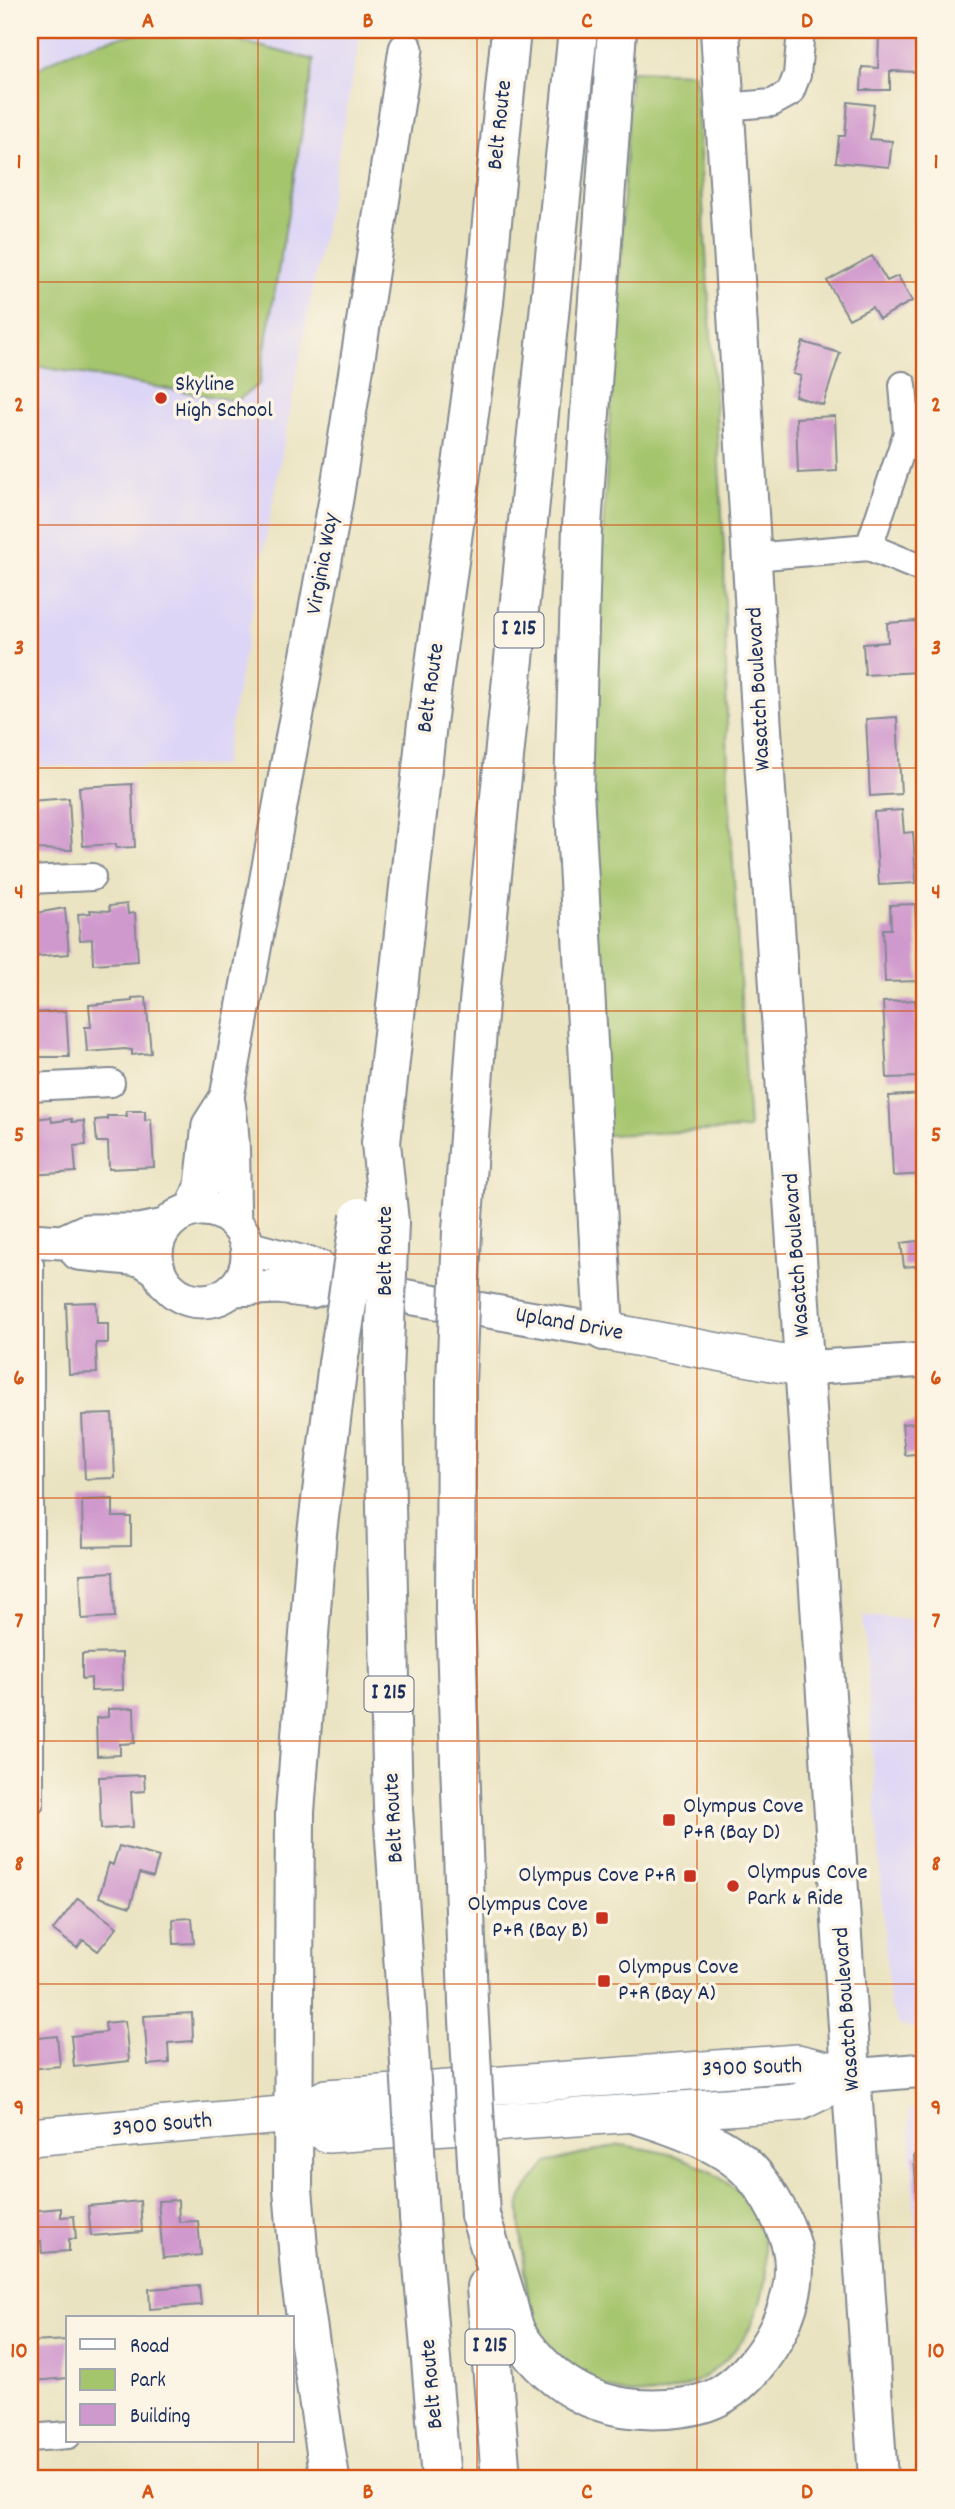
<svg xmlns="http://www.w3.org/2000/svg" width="955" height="2509" font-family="Dekko,sans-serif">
<rect width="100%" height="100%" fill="#fcf5e5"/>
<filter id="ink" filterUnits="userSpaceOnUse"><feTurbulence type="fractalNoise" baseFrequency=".0143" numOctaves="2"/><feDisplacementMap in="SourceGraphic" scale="14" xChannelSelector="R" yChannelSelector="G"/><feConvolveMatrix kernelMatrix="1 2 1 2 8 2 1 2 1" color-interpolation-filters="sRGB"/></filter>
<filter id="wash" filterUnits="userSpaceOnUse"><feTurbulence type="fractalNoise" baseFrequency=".00686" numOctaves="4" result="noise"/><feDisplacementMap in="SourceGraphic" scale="28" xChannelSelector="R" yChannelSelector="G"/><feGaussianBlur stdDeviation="1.57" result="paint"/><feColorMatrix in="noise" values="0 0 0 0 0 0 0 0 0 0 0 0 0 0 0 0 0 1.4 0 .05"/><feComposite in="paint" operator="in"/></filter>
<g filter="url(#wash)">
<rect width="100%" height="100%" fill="#eae3c1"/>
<path fill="#ddd5f6" d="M 30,30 L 362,30 L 223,766 L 30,766 Z
M 863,1616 L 925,1620 L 925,2030 L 899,2025 L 889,2002 Z
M 925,2108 L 925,2412 L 909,2109 Z"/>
<path fill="#a5c56d" stroke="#607a66" stroke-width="2" d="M 176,30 L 204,32 L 314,60 L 259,384 L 237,401 L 30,365 L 30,74 C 74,44 123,33 176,30 Z
M 631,71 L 695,73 L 724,546 L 728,781 L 749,1129 L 607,1135 L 587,793 Z
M 620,2145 C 665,2151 696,2158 732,2186 C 741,2193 753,2202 758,2212 C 763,2221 763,2234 764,2243 C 781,2338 683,2430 592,2381 C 559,2363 543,2348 531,2313 C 528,2303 518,2211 520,2203 C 523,2190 539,2174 547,2163 Z"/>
<g id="blocks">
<path fill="#d099cd" d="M 879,34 L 921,35 L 920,72 L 890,71 L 890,90 L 861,90 L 862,67 L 878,68 Z
M 848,102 L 874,105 L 870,139 L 892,141 L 889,167 L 836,162 L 839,136 L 845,136 Z
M 872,256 L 887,281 L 898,276 L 912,301 L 879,319 L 872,307 L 849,319 L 827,281 Z
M 803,342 L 840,353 L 823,405 L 795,396 L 801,376 L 793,374 Z
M 835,416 L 837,471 L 798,473 L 796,418 Z
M 916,621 L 919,672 L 865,675 L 863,644 L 888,642 L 887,623 Z
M 897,717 L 901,794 L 870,796 L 866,719 Z
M 132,784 L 135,847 L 116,848 L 116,844 L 83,846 L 79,787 Z
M 69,798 L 72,850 L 30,849 L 30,801 Z
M 902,810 L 904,833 L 913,832 L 916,883 L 879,885 L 874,812 Z
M 127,904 L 128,914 L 135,913 L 138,961 L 93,964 L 92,939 L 80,940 L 78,914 L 91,913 L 90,910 L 110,911 L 109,906 Z
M 915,904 L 919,981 L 885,982 L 883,929 L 891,929 L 890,905 Z
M 65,908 L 69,954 L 30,957 L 30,914 Z
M 146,997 L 151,1053 L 132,1055 L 132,1050 L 125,1049 L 87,1052 L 85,1027 L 91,1027 L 89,1005 L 132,1001 L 132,998 Z
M 915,1000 L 920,1077 L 887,1078 L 883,1002 Z
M 66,1011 L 69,1057 L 30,1057 L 30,1013 Z
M 925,1094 L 925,1174 L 893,1176 L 889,1096 Z
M 126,1111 L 145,1111 L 145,1120 L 151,1119 L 154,1167 L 109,1169 L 108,1142 L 97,1142 L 95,1120 L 107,1119 L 107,1116 L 127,1116 Z
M 51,1117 L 52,1122 L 72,1119 L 72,1122 L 84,1121 L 86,1145 L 74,1146 L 76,1172 L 30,1175 L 30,1128 L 34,1127 L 34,1119 Z
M 925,1240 L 925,1265 L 904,1267 L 901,1243 Z
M 96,1302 L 97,1323 L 108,1323 L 108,1343 L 96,1343 L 97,1373 L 69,1374 L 66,1303 Z
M 112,1414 L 115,1478 L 85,1479 L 82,1415 Z
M 925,1422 L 925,1453 L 905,1455 L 902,1424 Z
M 113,1499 L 113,1517 L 131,1517 L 131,1546 L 83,1547 L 82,1500 Z
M 113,1572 L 115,1617 L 82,1619 L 80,1574 Z
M 122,1653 L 123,1690 L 91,1691 L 91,1678 L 82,1679 L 82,1654 Z
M 134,1708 L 135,1743 L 120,1744 L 120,1755 L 97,1756 L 96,1718 L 108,1717 L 108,1709 Z
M 144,1775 L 145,1791 L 131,1792 L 133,1827 L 101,1829 L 99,1777 Z
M 119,1846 L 159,1857 L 153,1877 L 140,1873 L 130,1907 L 99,1897 L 109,1863 L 113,1865 Z
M 78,1898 L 117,1927 L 98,1951 L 83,1940 L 77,1948 L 53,1930 Z
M 192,1918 L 194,1943 L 174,1944 L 173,1919 Z
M 192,2013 L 193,2041 L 168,2043 L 169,2063 L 148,2065 L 144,2016 Z
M 125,2021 L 129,2061 L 74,2067 L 71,2036 L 106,2032 L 105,2023 Z
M 57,2036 L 60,2066 L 30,2069 L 30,2039 Z
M 925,2154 L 925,2197 L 917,2198 L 914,2155 Z
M 178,2200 L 179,2222 L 198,2221 L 201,2255 L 163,2258 L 158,2201 Z
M 140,2201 L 142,2232 L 91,2236 L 88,2206 Z
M 61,2208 L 61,2217 L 74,2216 L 76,2239 L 69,2239 L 69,2251 L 42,2253 L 41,2241 L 30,2243 L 30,2211 Z
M 199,2285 L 201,2305 L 150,2309 L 149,2289 Z
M 68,2340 L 68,2378 L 33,2381 L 31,2342 Z"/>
</g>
</g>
<g filter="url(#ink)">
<use href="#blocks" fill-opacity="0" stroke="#828990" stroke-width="2"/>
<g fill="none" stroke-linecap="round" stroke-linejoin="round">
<g stroke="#828990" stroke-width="30">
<path id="minor" d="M 724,107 L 772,103 L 790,93 L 797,75 L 801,30
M 869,547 L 907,433 L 903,385
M 752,557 L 869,547 L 925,570
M 30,880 L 92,877
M 30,1087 L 111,1083
M 30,1265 L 30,1802
M 30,2438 L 68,2435"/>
</g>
<g stroke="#828990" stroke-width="37">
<path id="tertiary" d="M156 1255a46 46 0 1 1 92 0a46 46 0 1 1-92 0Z
M 192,1209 L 202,1185 L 209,1125 L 227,1097
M 234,1221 C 232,1180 235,1138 227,1097 L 336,499 L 406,49
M 30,1240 L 62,1242 L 86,1231 L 139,1231 L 165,1226
M 248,1248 L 319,1267 L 333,1284
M 78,1253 L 141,1259 L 158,1270
M 233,1289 L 278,1287 L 311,1291 L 333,1284 L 604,1331
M 805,1368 L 925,1360
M 852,2076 L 925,2070"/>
</g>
<g stroke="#828990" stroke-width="40">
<path id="secondary" d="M 604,1331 L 805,1368
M 293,2114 L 328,2134 L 799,2102 L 852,2076
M 30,2137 L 293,2114 L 327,2098 L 797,2063 L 852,2076"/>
</g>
<g stroke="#828990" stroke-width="42">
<path id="primary" d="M 720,30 L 762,730 L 878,2479"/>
</g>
<g stroke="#828990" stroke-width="42">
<path id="motorway" d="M 389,1222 L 381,1143 L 427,723 L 484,303 L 511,30
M 462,1231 L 479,1003 L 578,30
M 604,1331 L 574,791 L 582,526 L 617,30
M 383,1375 L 393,1809 L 407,2013
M 456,1383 L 455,1608 L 468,2002
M 480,2215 C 489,2244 498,2272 507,2301 C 510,2312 512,2326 518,2336 C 555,2390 602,2413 667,2409 C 684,2408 707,2404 723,2394 C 767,2366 805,2297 791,2244 C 785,2223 770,2195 756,2178 C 731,2145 675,2126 636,2114
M 419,2217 L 441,2479
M 486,2287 L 501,2479
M 330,2479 L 301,2283 L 293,2189 L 295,1812 L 317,1533 L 338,1363"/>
</g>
<use href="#minor" stroke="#fff" stroke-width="26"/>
<use href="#tertiary" stroke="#fff" stroke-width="33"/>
<use href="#secondary" stroke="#fff" stroke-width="37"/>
<use href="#primary" stroke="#fff" stroke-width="38"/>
<use href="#motorway" stroke="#fff" stroke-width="38"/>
<g stroke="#828990" stroke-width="42" stroke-linecap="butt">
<path id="motorway-bridge" d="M 338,1363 L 360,1217
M 383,1375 L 389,1222
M 456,1383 L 462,1231
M 468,2002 L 480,2215
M 407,2013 L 419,2217"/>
</g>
<use href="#motorway-bridge" stroke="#fff" stroke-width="38"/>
</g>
</g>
<path fill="none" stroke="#d45514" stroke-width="2" stroke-opacity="0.55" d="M 258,30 L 258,2318M 477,30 L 477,2479M 697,30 L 697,2479M 30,282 L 925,282M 30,525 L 925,525M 30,768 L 925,768M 30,1011 L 925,1011M 30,1254 L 925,1254M 30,1498 L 925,1498M 30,1741 L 925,1741M 30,1984 L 925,1984M 30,2227 L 925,2227M 258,2441 L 258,2479"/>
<g fill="#c8321e" stroke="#fcf5e5" stroke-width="2.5">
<circle cx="161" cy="398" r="7"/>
<rect x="662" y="1813" width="14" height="14" rx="3.5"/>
<rect x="683" y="1869" width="14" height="14" rx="3.5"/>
<circle cx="733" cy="1886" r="7"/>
<rect x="595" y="1911" width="14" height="14" rx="3.5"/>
<rect x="597" y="1974" width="14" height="14" rx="3.5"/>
</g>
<g text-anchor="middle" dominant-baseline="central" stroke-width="7" stroke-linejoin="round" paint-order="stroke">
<g fill="#fcf5e5" stroke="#5e6a86" stroke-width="2">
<rect x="494.5" y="612.5" width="49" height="35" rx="5"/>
<rect x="364.5" y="1676.5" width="49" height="35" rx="5"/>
<rect x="465.5" y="2329.5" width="49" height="35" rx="5"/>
</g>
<g font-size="21" font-weight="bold" fill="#1b2f5e">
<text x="519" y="630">I 215</text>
<text x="389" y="1694">I 215</text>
<text x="490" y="2347">I 215</text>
</g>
<g font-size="23" fill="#1b2f5e" stroke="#fcf5e5">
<text transform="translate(501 125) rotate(-84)">Belt Route</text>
<text transform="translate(324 564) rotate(-80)">Virginia Way</text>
<text transform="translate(432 688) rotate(-82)">Belt Route</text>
<text transform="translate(760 689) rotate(-93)">Wasatch Boulevard</text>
<text transform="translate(386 1251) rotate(-90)">Belt Route</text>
<text transform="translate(798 1255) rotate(-94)">Wasatch Boulevard</text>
<text transform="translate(569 1325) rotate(10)">Upland Drive</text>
<text transform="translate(395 1818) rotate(-93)">Belt Route</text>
<text transform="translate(848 2009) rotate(-94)">Wasatch Boulevard</text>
<text transform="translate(752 2069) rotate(-2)">3900 South</text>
<text transform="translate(162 2126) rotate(-5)">3900 South</text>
<text transform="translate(433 2384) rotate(-95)">Belt Route</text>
</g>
<g font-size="23" fill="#1b2f5e" stroke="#fcf5e5" text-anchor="start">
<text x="175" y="385">Skyline<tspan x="175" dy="26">High School</tspan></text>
<text x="683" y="1807">Olympus Cove<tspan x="683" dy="26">P+R (Bay D)</tspan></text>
<text x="747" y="1873">Olympus Cove<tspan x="747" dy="26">Park &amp; Ride</tspan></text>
<text x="676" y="1876" text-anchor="end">Olympus Cove P+R</text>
<text x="588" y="1905" text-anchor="end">Olympus Cove<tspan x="588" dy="26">P+R (Bay B)</tspan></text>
<text x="618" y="1968">Olympus Cove<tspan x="618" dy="26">P+R (Bay A)</tspan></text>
</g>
</g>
<rect width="955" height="2509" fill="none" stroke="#fcf5e5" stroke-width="77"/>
<rect x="66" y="2316" width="228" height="126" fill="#fcf5e5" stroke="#a2a6af" stroke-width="2"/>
<rect x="80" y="2339" width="35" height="10" fill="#ffffff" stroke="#a2a6af" stroke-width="2"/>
<text x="130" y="2352" font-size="21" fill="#1b2f5e">Road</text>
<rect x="80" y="2369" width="35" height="21" fill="#a5c56d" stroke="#a2a6af" stroke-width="2"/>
<text x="130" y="2386" font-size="21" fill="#1b2f5e">Park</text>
<rect x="80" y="2404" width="35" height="21" fill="#d099cd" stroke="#a2a6af" stroke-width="2"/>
<text x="130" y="2422" font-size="21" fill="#1b2f5e">Building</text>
<rect x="38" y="38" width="878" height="2432" fill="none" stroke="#d45514" stroke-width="2.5"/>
<g font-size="23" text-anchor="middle" font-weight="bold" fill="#d45514">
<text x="148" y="27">A</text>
<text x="368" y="27">B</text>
<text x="587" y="27">C</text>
<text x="807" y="27">D</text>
<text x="19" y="168">1</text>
<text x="936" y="168">1</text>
<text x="19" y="411">2</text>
<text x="936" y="411">2</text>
<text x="19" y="654">3</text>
<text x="936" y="654">3</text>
<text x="19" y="898">4</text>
<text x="936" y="898">4</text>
<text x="19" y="1141">5</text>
<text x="936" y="1141">5</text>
<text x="19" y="1384">6</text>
<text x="936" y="1384">6</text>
<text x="19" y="1627">7</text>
<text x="936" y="1627">7</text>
<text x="19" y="1870">8</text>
<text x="936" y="1870">8</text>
<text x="19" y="2114">9</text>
<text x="936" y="2114">9</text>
<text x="19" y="2357">10</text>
<text x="936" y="2357">10</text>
<text x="148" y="2498">A</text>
<text x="368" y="2498">B</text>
<text x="587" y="2498">C</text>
<text x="807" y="2498">D</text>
</g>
</svg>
